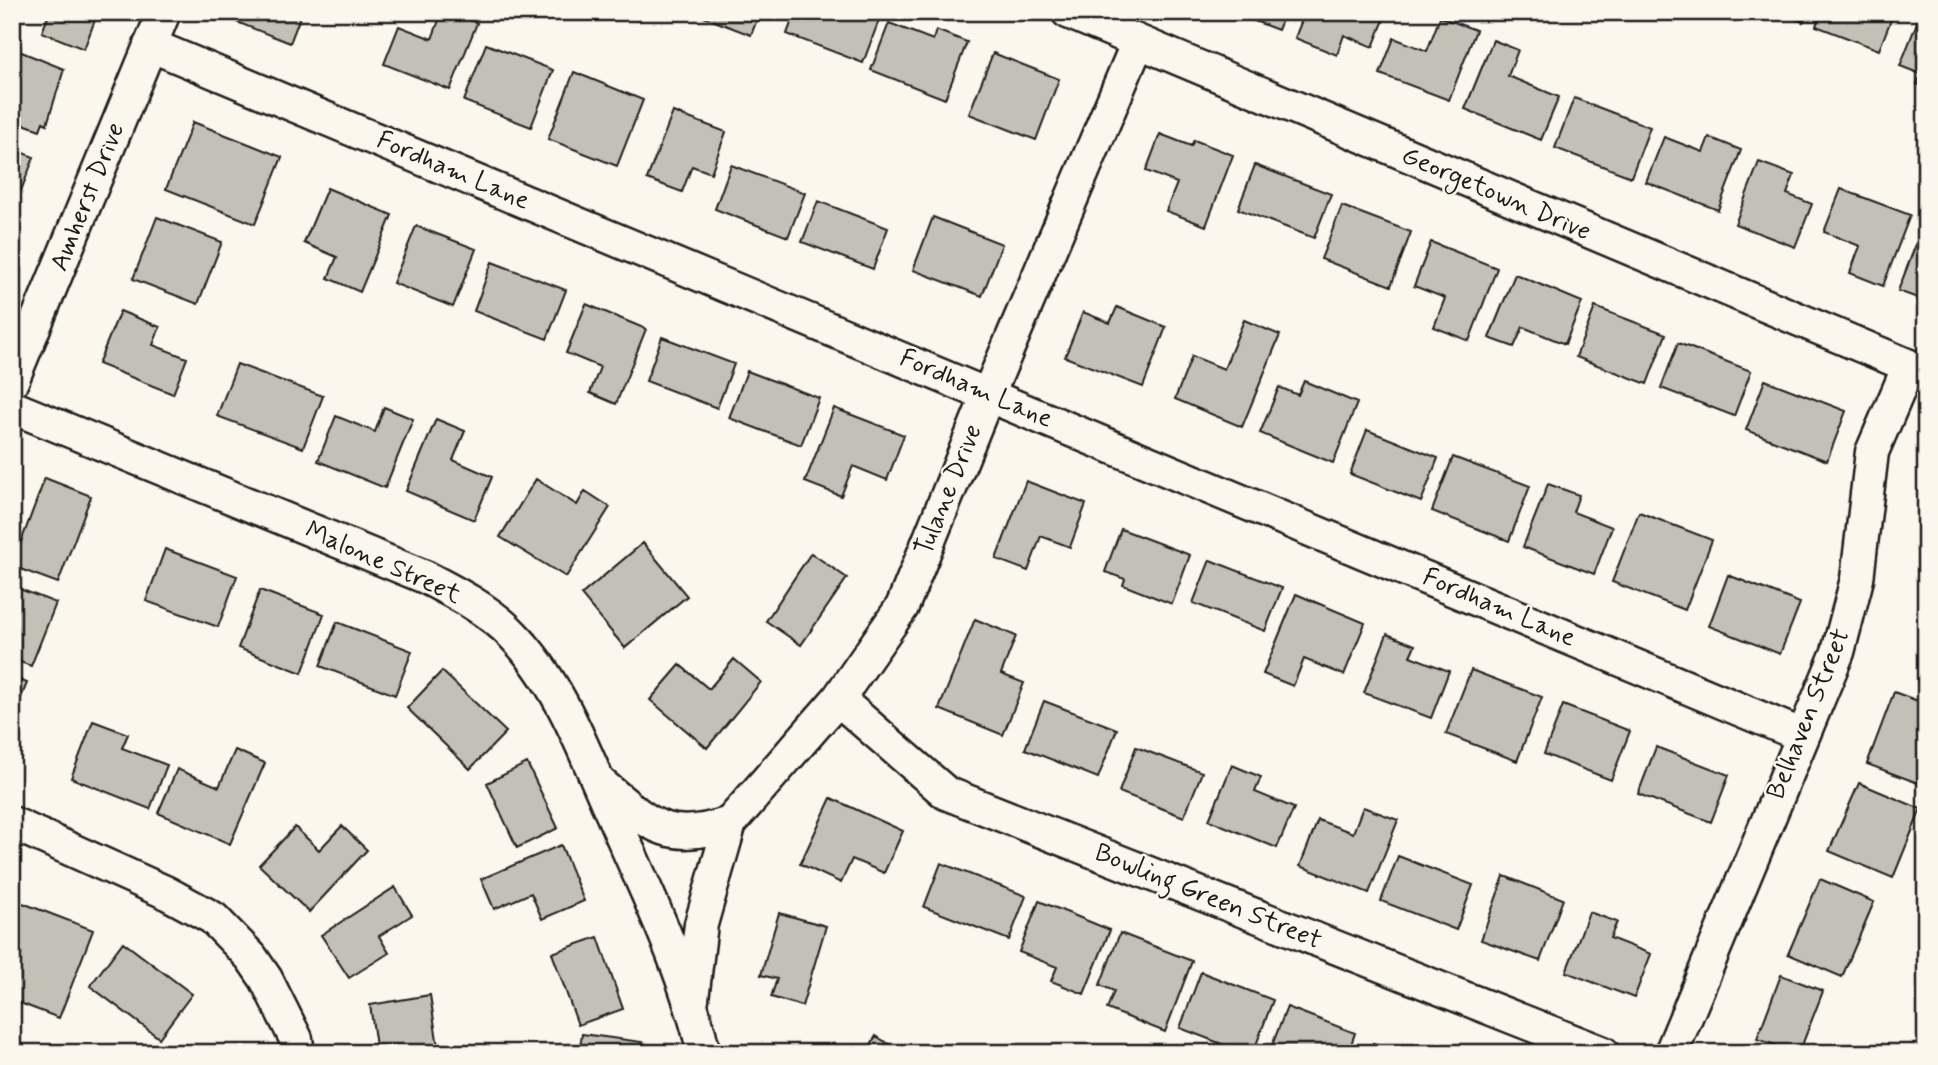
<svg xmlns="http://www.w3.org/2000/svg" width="1938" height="1065" font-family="Mynerve,sans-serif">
<rect width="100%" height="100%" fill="#fbf7ec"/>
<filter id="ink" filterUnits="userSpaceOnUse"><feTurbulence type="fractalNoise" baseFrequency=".0143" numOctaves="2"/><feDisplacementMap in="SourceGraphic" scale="14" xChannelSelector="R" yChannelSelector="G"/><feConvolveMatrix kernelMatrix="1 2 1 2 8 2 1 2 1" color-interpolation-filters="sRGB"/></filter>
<g filter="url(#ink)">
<path fill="#c3c0b8" stroke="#1c1c1c" stroke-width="2" d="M 50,12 L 98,12 L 84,49 L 42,32 Z
M 237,12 L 302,12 L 290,43 L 234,21 Z
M 442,12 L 451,12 L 477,23 L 450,90 L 384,64 L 399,26 L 432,39 Z
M 702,12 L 760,12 L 751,35 L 701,16 Z
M 795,12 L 882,12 L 863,63 L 787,34 Z
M 1231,12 L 1285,12 L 1278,30 Z
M 1305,12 L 1387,12 L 1373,47 L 1344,35 L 1337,55 L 1295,38 Z
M 1777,12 L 1807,12 L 1803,22 Z
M 1821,12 L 1894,12 L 1879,50 L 1816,26 Z
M 1920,15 L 1926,18 L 1926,88 L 1917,84 L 1921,74 L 1900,66 Z
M 1440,17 L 1476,30 L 1449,100 L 1380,74 L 1394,38 L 1427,51 Z
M 889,23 L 933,40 L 936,30 L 967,42 L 945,99 L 871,70 Z
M 1493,40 L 1518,50 L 1508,76 L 1559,97 L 1541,140 L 1465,109 Z
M 486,44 L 553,70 L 531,127 L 464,101 Z
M 19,51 L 64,69 L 47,124 L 43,122 L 40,130 L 12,120 L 12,61 L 15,62 Z
M 993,53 L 1059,79 L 1036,140 L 969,114 Z
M 574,72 L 643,100 L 617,166 L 548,139 Z
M 1574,98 L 1650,127 L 1631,177 L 1555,148 Z
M 673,112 L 726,132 L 711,173 L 692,166 L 682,192 L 647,179 Z
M 193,122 L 282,157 L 255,224 L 166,189 Z
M 1160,134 L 1191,146 L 1194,140 L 1233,155 L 1206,226 L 1166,211 L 1177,183 L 1146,171 Z
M 1664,137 L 1703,152 L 1709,137 L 1741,150 L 1718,210 L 1646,182 Z
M 12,149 L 34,157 L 12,214 Z
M 1759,162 L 1794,175 L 1787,194 L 1812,204 L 1795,247 L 1735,224 Z
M 731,165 L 805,193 L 788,237 L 715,209 Z
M 1255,165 L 1331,194 L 1314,238 L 1238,209 Z
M 327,188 L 392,215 L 360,292 L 328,278 L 337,257 L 304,243 Z
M 1841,189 L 1910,215 L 1883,286 L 1850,273 L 1860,246 L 1824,232 Z
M 818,201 L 888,228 L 873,269 L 802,242 Z
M 1342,206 L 1411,232 L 1391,286 L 1321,259 Z
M 157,217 L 222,242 L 198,304 L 133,279 Z
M 933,217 L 1002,244 L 982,296 L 913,270 Z
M 416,226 L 476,249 L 453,307 L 393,283 Z
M 1923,226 L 1926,227 L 1926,301 L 1898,291 Z
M 1431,242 L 1497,268 L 1469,341 L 1434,327 L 1445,298 L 1414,286 Z
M 492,262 L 566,290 L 547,339 L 474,311 Z
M 1515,274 L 1582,302 L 1565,344 L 1523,327 L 1514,347 L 1489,338 Z
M 586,304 L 646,329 L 616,404 L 590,393 L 600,367 L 566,353 Z
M 1117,307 L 1166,327 L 1143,387 L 1065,357 L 1083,312 L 1110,323 Z
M 1595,307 L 1666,334 L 1647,384 L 1576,357 Z
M 120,311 L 160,327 L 153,345 L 187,358 L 173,394 L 98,364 Z
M 1244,320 L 1280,335 L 1242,427 L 1175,399 L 1192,356 L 1224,369 Z
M 662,337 L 734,364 L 717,408 L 646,381 Z
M 1678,343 L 1751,371 L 1734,416 L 1661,388 Z
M 237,364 L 323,396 L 303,448 L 217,416 Z
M 747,371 L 819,398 L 801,445 L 729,418 Z
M 1765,380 L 1846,411 L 1827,461 L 1746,430 Z
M 1304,381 L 1357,403 L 1333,463 L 1260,433 L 1279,387 L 1298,395 Z
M 384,407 L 413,419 L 385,488 L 318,461 L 336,416 L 375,432 Z
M 834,408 L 904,435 L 887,480 L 853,466 L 841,496 L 805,482 Z
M 436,419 L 465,431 L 453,460 L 492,477 L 474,520 L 406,491 Z
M 1367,430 L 1438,458 L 1421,502 L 1350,474 Z
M 1453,457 L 1530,486 L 1509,541 L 1432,511 Z
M 45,478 L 91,496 L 58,583 L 12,566 Z
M 536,479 L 577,505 L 585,491 L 610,507 L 566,577 L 500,537 Z
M 1026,481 L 1086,504 L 1070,547 L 1041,536 L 1028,571 L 996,559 Z
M 1548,484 L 1579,495 L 1573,512 L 1612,527 L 1594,574 L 1523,547 Z
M 1639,512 L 1712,540 L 1685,610 L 1612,582 Z
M 1121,529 L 1190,555 L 1172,604 L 1123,585 L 1125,579 L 1105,572 Z
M 643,543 L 687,596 L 625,648 L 581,595 Z
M 165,549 L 237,576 L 218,627 L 146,601 Z
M 811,553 L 847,578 L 801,645 L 766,621 Z
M 1210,560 L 1282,588 L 1265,631 L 1193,603 Z
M 1728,575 L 1800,603 L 1780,654 L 1709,626 Z
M 12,586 L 56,603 L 31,666 L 12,659 Z
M 260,590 L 324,614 L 302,673 L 238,648 Z
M 1296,594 L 1365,623 L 1344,675 L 1304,659 L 1293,686 L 1263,674 Z
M 975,619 L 1016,636 L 1001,674 L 1024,683 L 1003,735 L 939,709 Z
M 337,622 L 412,651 L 395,695 L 320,666 Z
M 1387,634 L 1415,645 L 1410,656 L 1449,671 L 1431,718 L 1364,693 Z
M 734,659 L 761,682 L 707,748 L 650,700 L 680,665 L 709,689 Z
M 1471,670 L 1542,697 L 1517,761 L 1446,734 Z
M 442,671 L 506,732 L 470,769 L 407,708 Z
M 12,677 L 27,683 L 13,717 L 12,717 Z
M 1894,692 L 1926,704 L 1926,786 L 1867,764 Z
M 1044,701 L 1117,729 L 1098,778 L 1025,749 Z
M 1563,705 L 1630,731 L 1611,780 L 1544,754 Z
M 93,721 L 128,734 L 122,748 L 167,765 L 150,809 L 71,778 Z
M 1136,747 L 1202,772 L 1184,817 L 1119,792 Z
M 1656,747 L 1729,775 L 1711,822 L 1638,794 Z
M 235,750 L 265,763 L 230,844 L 158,813 L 177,769 L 219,787 Z
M 527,763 L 558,828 L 517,848 L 487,783 Z
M 1232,765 L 1261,777 L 1255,792 L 1294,808 L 1277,848 L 1209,820 Z
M 1859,783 L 1921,809 L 1893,878 L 1829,851 Z
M 831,798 L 903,831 L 884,873 L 852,859 L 841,883 L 800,864 Z
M 1363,807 L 1398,820 L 1369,893 L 1300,866 L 1318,820 L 1353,833 Z
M 342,826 L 367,850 L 309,912 L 259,865 L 295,827 L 319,850 Z
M 561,845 L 584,901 L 542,919 L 531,893 L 494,909 L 481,879 Z
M 1398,856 L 1473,885 L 1456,930 L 1381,901 Z
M 941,863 L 1026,896 L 1009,940 L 924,907 Z
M 1504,876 L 1563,899 L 1540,961 L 1481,940 Z
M 1820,879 L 1874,902 L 1842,977 L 1788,954 Z
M 395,887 L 412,915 L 379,936 L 389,953 L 349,978 L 321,935 Z
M 1039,901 L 1110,930 L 1084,994 L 1051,981 L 1057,967 L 1019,952 Z
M 20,902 L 93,930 L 59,1018 L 12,1000 L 12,923 Z
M 1589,912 L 1617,922 L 1610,938 L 1651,954 L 1634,998 L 1566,972 Z
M 779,913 L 826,926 L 802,1006 L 771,997 L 777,979 L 761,975 Z
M 1120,933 L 1192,961 L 1165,1032 L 1107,1009 L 1114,991 L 1100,985 Z
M 598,937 L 623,1009 L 578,1025 L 552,953 Z
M 123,942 L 192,994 L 159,1038 L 90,986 Z
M 1201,972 L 1273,1000 L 1253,1053 L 1245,1053 L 1180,1028 Z
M 1781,975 L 1823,991 L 1799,1053 L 1757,1039 Z
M 430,995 L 439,1053 L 377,1053 L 370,1005 Z
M 1287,1007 L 1355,1033 L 1348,1053 L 1269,1053 Z
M 582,1034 L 642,1042 L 641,1053 L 579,1053 Z
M 876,1036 L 903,1053 L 866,1053 Z
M 1373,1043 L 1399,1053 L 1369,1053 Z"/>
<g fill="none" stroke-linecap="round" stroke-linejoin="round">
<g stroke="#1c1c1c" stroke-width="37">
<path id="minor" d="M 1068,12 L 1926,373
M 150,45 L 1801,735
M 12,381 L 164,12
M 12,407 L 425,577 C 456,593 489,610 513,635 C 561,684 585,754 613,816 C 647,893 685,970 704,1053
M 838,699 L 946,793 L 1603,1053
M 601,784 C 649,824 666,845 730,823
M 12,823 L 165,892 L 213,918 L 251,957 L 266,979 L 296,1039 L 298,1053
M 692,999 L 701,924 L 730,823 L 838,699 L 902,607 L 988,395 L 1138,42
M 1671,1053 L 1838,652 L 1857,579 L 1872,452 L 1909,366"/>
</g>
<use href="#minor" stroke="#fbf7ec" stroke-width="32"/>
</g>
</g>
<g text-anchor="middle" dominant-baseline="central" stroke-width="5" stroke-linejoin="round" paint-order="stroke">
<g font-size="26" fill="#1c1c1c" stroke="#fbf7ec">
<text transform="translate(453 171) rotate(23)">Fordham Lane</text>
<text transform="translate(1496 194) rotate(23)">Georgetown Drive</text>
<text transform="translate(88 197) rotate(-68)">Amherst Drive</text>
<text transform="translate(976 389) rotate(23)">Fordham Lane</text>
<text transform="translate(949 490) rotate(-68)">Tulane Drive</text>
<text transform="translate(383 563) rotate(24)">Malone Street</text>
<text transform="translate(1499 608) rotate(23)">Fordham Lane</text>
<text transform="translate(1809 714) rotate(-68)">Belhaven Street</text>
<text transform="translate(1208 897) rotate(22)">Bowling Green Street</text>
</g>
</g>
<rect width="1938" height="1065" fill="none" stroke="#fbf7ec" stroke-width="42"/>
<rect x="21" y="21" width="1896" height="1023" fill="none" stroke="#1c1c1c" stroke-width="2.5" filter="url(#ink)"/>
</svg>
